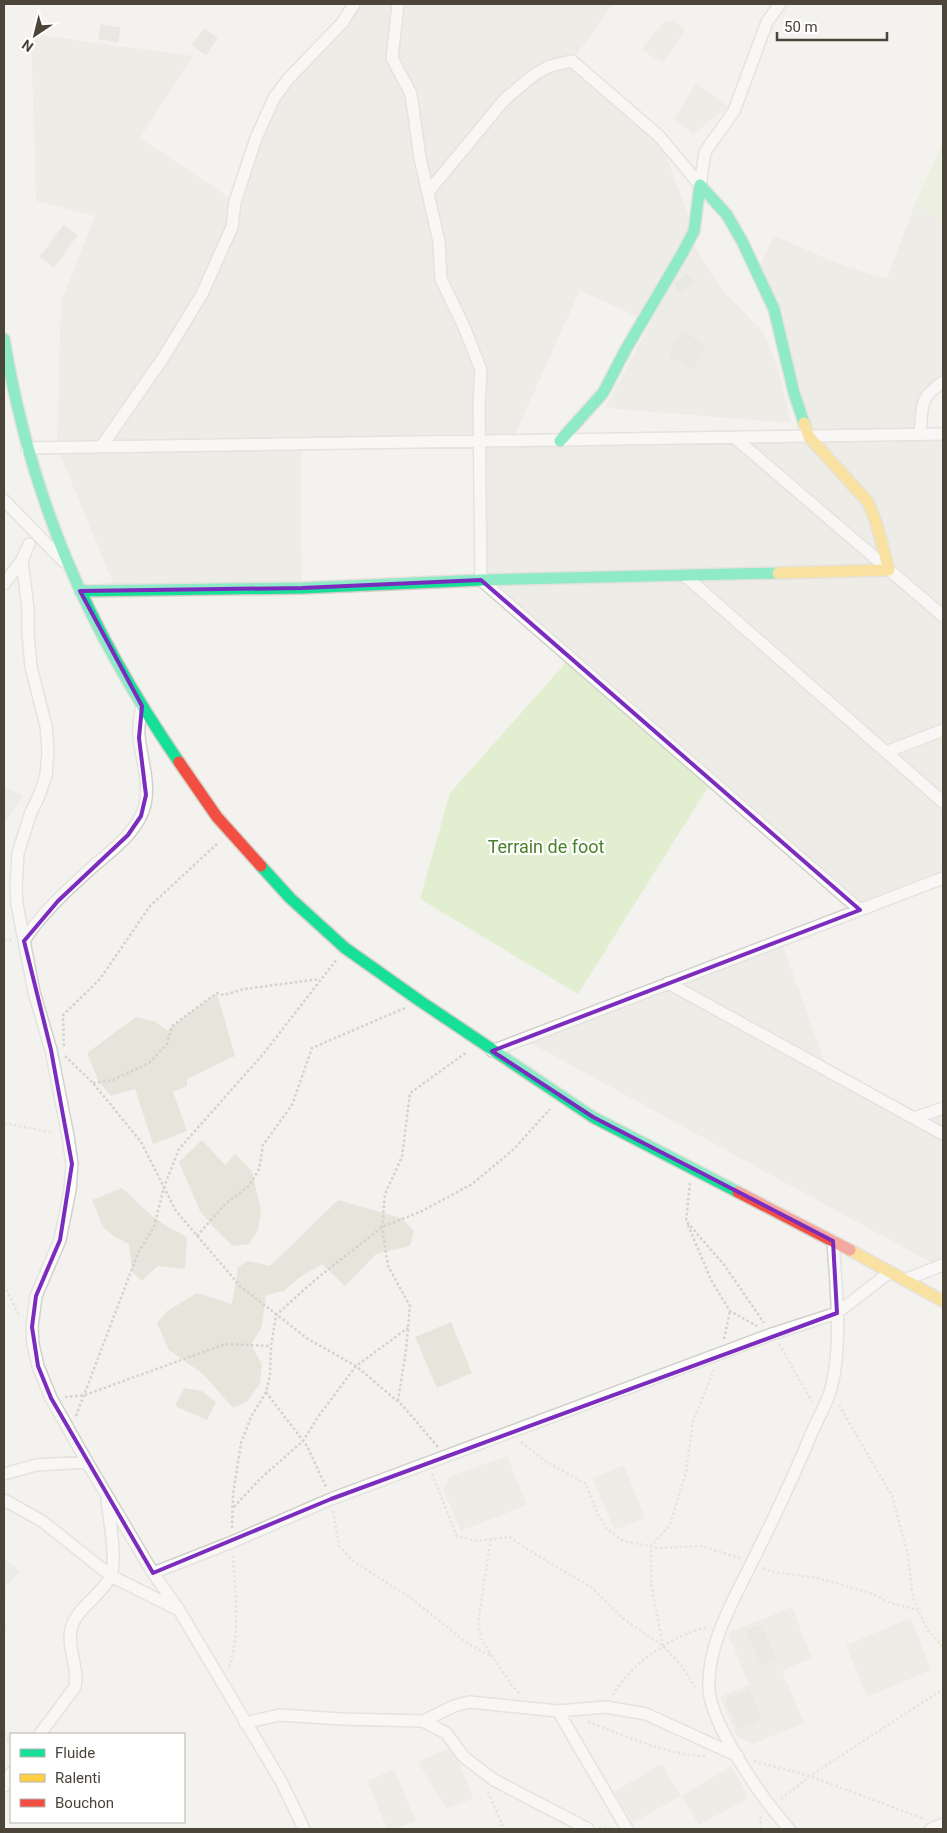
<svg xmlns="http://www.w3.org/2000/svg" width="947" height="1833" font-family="Roboto,sans-serif">
<rect width="100%" height="100%" fill="#f4f2ee"/>
<path fill="#e7e4dc" d="M 354,4 L 613,4 L 572,61 L 659,136 L 694,231 L 643,320 L 580,290 L 512,441 L 809,437 L 757,272 L 774,236 L 844,266 L 887,279 L 914,206 L 943,220 L 943,382 L 929,392 L 920,434 L 943,434 L 943,878 L 860,910 L 481,580 L 479,442 L 301,444 L 302,588 L 116,590 L 57,447 L 61,302 L 95,216 L 36,201 L 31,34 L 193,56 L 140,138 L 234,201 L 274,98 Z
M 674,20 L 686,30 L 662,63 L 641,49 L 664,22 Z
M 696,83 L 729,107 L 693,134 L 674,118 Z
M 693,243 L 722,290 L 764,333 L 779,371 L 791,423 L 605,408 Z
M 4,786 L 23,796 L 4,824 Z
M 781,940 L 828,1071 L 914,1118 L 943,1108 L 943,1269 L 523,1039 Z
M 217,993 L 235,1056 L 187,1079 L 187,1086 L 173,1092 L 187,1131 L 153,1144 L 135,1089 L 111,1096 L 99,1082 L 87,1053 L 136,1017 L 156,1022 L 167,1030 Z
M 202,1140 L 225,1165 L 235,1154 L 252,1171 L 261,1211 L 258,1230 L 249,1244 L 233,1246 L 215,1229 L 200,1211 L 179,1162 Z
M 122,1188 L 152,1216 L 168,1227 L 187,1237 L 185,1269 L 158,1266 L 142,1281 L 132,1272 L 129,1244 L 115,1237 L 103,1227 L 92,1200 Z
M 338,1200 L 401,1218 L 414,1231 L 410,1246 L 376,1254 L 345,1286 L 322,1264 L 300,1277 L 284,1291 L 266,1295 L 262,1326 L 251,1345 L 262,1364 L 260,1383 L 248,1401 L 233,1408 L 203,1374 L 169,1350 L 157,1323 L 167,1311 L 197,1293 L 232,1304 L 238,1267 L 248,1261 L 270,1266 Z
M 451,1322 L 472,1373 L 437,1388 L 415,1337 Z
M 184,1388 L 202,1391 L 216,1402 L 207,1420 L 175,1406 Z
M 507,1456 L 527,1505 L 461,1531 L 443,1490 L 451,1476 Z
M 624,1465 L 645,1518 L 615,1530 L 592,1478 Z
M 4,1559 L 20,1571 L 6,1586 L 6,1598 L 4,1600 Z
M 792,1607 L 812,1658 L 782,1671 L 804,1723 L 753,1744 L 737,1736 L 720,1697 L 749,1685 L 728,1633 Z
M 911,1618 L 931,1670 L 867,1697 L 846,1645 Z
M 453,1746 L 473,1799 L 446,1808 L 418,1762 Z
M 662,1764 L 681,1796 L 732,1766 L 749,1798 L 699,1825 L 681,1796 L 633,1823 L 614,1792 Z
M 394,1769 L 416,1821 L 394,1829 L 387,1829 L 367,1781 Z"/>
<path fill="#e1eecf" d="M 943,142 L 943,220 L 914,206 Z
M 570,658 L 712,781 L 578,994 L 420,899 L 450,793 Z"/>
<path fill="#dedbd6" stroke="#dcd9d4" d="M 101,25 L 120,28 L 118,42 L 99,39 Z
M 204,29 L 217,38 L 206,55 L 192,45 Z
M 64,225 L 77,235 L 54,267 L 40,257 Z
M 688,274 L 694,282 L 680,293 L 675,286 L 678,281 Z
M 682,332 L 705,345 L 693,369 L 669,356 Z
M 761,1625 L 776,1659 L 762,1664 L 747,1631 Z
M 749,1691 L 761,1719 L 739,1729 L 726,1700 Z"/>
<g fill="none" stroke-linecap="round" stroke-linejoin="round">
<g stroke="#d2d0cb" stroke-width="14">
<path id="street" d="M 398,4 L 392,58 L 411,94 L 420,158 L 439,242 L 441,279 L 465,329 L 481,370 L 479,405 L 481,580 L 860,910
M 428,192 L 505,99 L 535,74 L 550,66 L 572,61 L 659,136 L 700,185 L 705,152 L 734,111 L 767,22 L 780,4
M 920,434 C 923,406 918,399 943,382
M 735,438 L 943,616
M 101,447 L 163,358 L 202,294 L 232,227 L 235,202 L 256,138 L 274,98 L 288,79 L 342,23 L 354,4
M 27,448 L 943,434
M 4,500 L 63,561
M 29,544 L 22,560 L 28,609 L 28,633 L 31,667 L 46,726 L 48,752 L 46,775 L 39,796 L 31,812 L 18,853 L 16,888 L 17,904 L 34,992 L 51,1050 L 68,1136 L 72,1164 L 70,1190 L 60,1240 L 36,1296 L 32,1327 L 33,1344 L 38,1366 L 51,1398 L 87,1462 L 153,1573 L 179,1610 L 282,1783 L 304,1829
M 684,575 L 943,802
M 4,584 L 22,560
M 886,752 L 943,730
M 24,941 C 39,916 66,891 88,871 C 109,852 138,833 145,805 C 150,781 141,759 139,736 C 138,726 140,716 142,706
M 668,983 L 943,1134
M 492,1051 L 943,878
M 914,1118 L 943,1108
M 904,1280 L 943,1265
M 4,1474 L 36,1465 L 87,1462
M 4,1500 L 42,1521 L 111,1576 L 177,1609
M 153,1573 L 232,1542 L 331,1499 L 772,1334 L 837,1313 L 890,1272
M 558,1711 L 627,1829
M 423,1721 L 446,1733 L 464,1757 L 494,1780 L 588,1829
M 245,1723 L 279,1715 L 342,1719 L 423,1721 L 454,1706 L 469,1702 L 558,1711 L 606,1707 L 646,1714 L 738,1756
M 40,1734 L 75,1687 C 79,1668 67,1648 71,1629 C 76,1608 101,1596 110,1577 C 118,1562 109,1518 107,1500
M 4,1786 L 11,1773
M 789,1829 C 764,1801 711,1726 709,1689 C 707,1642 735,1598 754,1558 C 774,1518 793,1478 810,1437 C 816,1422 825,1407 830,1392 C 843,1350 836,1285 833,1241
M 931,1829 L 943,1824"/>
</g>
<g stroke="#d3cfc5" stroke-width="14">
<path id="fast" d="M 4,339 C 31,500 87,628 179,762
M 560,441 L 603,393 L 626,349 L 682,254 L 694,231 L 700,185 L 727,215 L 742,241 L 774,309 L 794,393 L 804,423
M 80,591 L 302,588 L 481,580 L 778,573
M 261,866 L 290,898 L 345,948 L 420,1001 L 593,1117 L 738,1192"/>
</g>
<g stroke="#d3cfc5" stroke-width="14">
<path id="slow" d="M 778,573 L 889,570 L 876,522 L 868,502 L 809,437 L 804,423
M 850,1250 L 943,1301"/>
</g>
<g stroke="#d3cfc5" stroke-width="14">
<path id="jam" d="M 179,762 L 217,817 L 261,866
M 738,1192 L 850,1250"/>
</g>
<path stroke="#d3d2cc" stroke-width="2.5" stroke-dasharray="2.5 2.5" stroke-linecap="butt" d="M 4,940 L 13,940
M 64,1046 L 63,1015 L 100,979 L 150,906 L 219,842
M 65,1056 L 93,1083 L 141,1142 L 176,1211 L 240,1286 L 308,1339 L 356,1366 L 403,1406 L 438,1447
M 93,1083 L 113,1080 L 149,1063 L 167,1044 L 172,1026 L 217,993 L 224,995 L 244,989 L 320,979
M 4,1123 L 54,1133
M 690,1183 L 686,1221 L 725,1266 L 764,1323
M 688,1225 L 711,1280 L 730,1311 L 757,1326
M 197,1236 L 226,1203 L 249,1186 L 259,1169 L 263,1145 L 292,1105 L 312,1048 L 405,1008
M 4,1285 L 20,1317
M 724,1339 L 730,1311
M 779,1344 L 812,1402
M 266,1392 L 307,1446 L 326,1487
M 65,1397 L 85,1395 L 225,1344 L 270,1346
M 398,1401 L 406,1350 L 410,1306 L 388,1266 L 382,1227 L 385,1194 L 402,1157 L 410,1093 L 467,1052
M 839,1405 L 892,1496 L 908,1555 L 913,1598 L 927,1629 L 943,1647
M 76,1416 L 138,1253 L 154,1227 L 164,1187 L 179,1149 L 264,1053 L 337,959
M 521,1442 L 545,1461 L 586,1484 L 598,1515 L 607,1529 L 623,1541 L 659,1548 L 701,1546 L 740,1558
M 432,1474 L 457,1536 L 477,1541 L 509,1537 L 530,1551 L 591,1587 L 624,1619 L 663,1646 L 681,1665 L 695,1687
M 234,1507 L 261,1478 L 303,1441 L 318,1417 L 356,1366 L 408,1328
M 333,1511 L 339,1546 L 353,1561 L 412,1599 L 468,1644 L 493,1657
M 232,1528 L 233,1495 L 241,1443 L 251,1417 L 266,1392 L 270,1375 L 271,1347 L 276,1315 L 315,1280 L 382,1227 L 422,1211 L 472,1184 L 514,1149 L 550,1109
M 491,1539 L 478,1622 L 482,1641 L 513,1687 L 520,1694
M 763,1568 L 772,1572 L 818,1578 L 870,1593 L 890,1603 L 918,1610
M 4,1627 L 7,1628 L 4,1631
M 663,1646 L 651,1583 L 651,1546 L 670,1525 L 686,1472 L 693,1421 L 714,1370
M 941,1646 L 943,1638
M 229,1667 C 241,1636 235,1589 233,1556
M 613,1695 C 630,1664 674,1634 708,1627
M 588,1722 C 625,1735 665,1755 705,1756
M 4,1734 L 11,1743
M 754,1761 L 810,1776 L 924,1819
M 488,1792 L 504,1829
M 781,1799 L 810,1776 L 943,1689
M 599,1828 L 613,1828
M 639,1829 L 662,1829
M 760,1829 L 761,1816"/>
<use href="#street" stroke="#fdfdfc" stroke-width="11"/>
<use href="#fast" stroke="#16e098" stroke-width="11"/>
<use href="#slow" stroke="#ffcf43" stroke-width="11"/>
<use href="#jam" stroke="#f24e42" stroke-width="11"/>
</g>
<path d="M0 0H947V1833H0ZM 481,580 L 860,910 L 492,1051 L 593,1117 L 833,1241 L 837,1313 L 331,1499 L 153,1573 L 51,1398 L 38,1366 L 32,1327 L 36,1296 L 60,1240 L 72,1164 L 51,1050 L 24,941 L 58,901 L 128,835 L 141,816 L 146,795 L 139,738 L 142,706 L 80,591 L 302,588 Z" fill="#f4f2ee" fill-opacity=".55" fill-rule="evenodd"/>
<path fill="none" stroke="#7b2cbf" stroke-width="4" stroke-linejoin="round" d="M 481,580 L 860,910 L 492,1051 L 593,1117 L 833,1241 L 837,1313 L 331,1499 L 153,1573 L 51,1398 L 38,1366 L 32,1327 L 36,1296 L 60,1240 L 72,1164 L 51,1050 L 24,941 L 58,901 L 128,835 L 141,816 L 146,795 L 139,738 L 142,706 L 80,591 L 302,588 Z"/>
<g text-anchor="middle" dominant-baseline="central" stroke-width="4.5" stroke-linejoin="round" paint-order="stroke">
<g font-size="18" fill="#4a7f2a" stroke="#fff">
<text x="546" y="846">Terrain de foot</text>
</g>
</g>
<rect width="947" height="1833" fill="none" stroke="#4b4439" stroke-width="10"/>
<rect x="10" y="1733" width="175" height="90" fill="#ffffff" stroke="#b7b4b0"/>
<rect x="20" y="1749" width="25" height="8" fill="#16e098" stroke="#b7b4b0"/>
<text x="55" y="1758" font-size="15" fill="#4b4439">Fluide</text>
<rect x="20" y="1774" width="25" height="8" fill="#ffcf43" stroke="#b7b4b0"/>
<text x="55" y="1783" font-size="15" fill="#4b4439">Ralenti</text>
<rect x="20" y="1799" width="25" height="8" fill="#f24e42" stroke="#b7b4b0"/>
<text x="55" y="1808" font-size="15" fill="#4b4439">Bouchon</text>
<g transform="translate(35 35) rotate(215)" stroke="#ffffff" stroke-width="4" paint-order="stroke">
<path d="M0-4L9 19L0 12L-9 19Z" fill="#4b4439"/>
<text y="-8" font-size="14" font-weight="bold" text-anchor="middle" fill="#4b4439">N</text>
</g>
<path d="M777 32v8h110v-8" fill="none" stroke="#4b4439" stroke-width="2.5"/>
<text x="784" y="32" font-size="15" fill="#4b4439" stroke="#ffffff" stroke-width="4" paint-order="stroke">50 m</text>
</svg>
